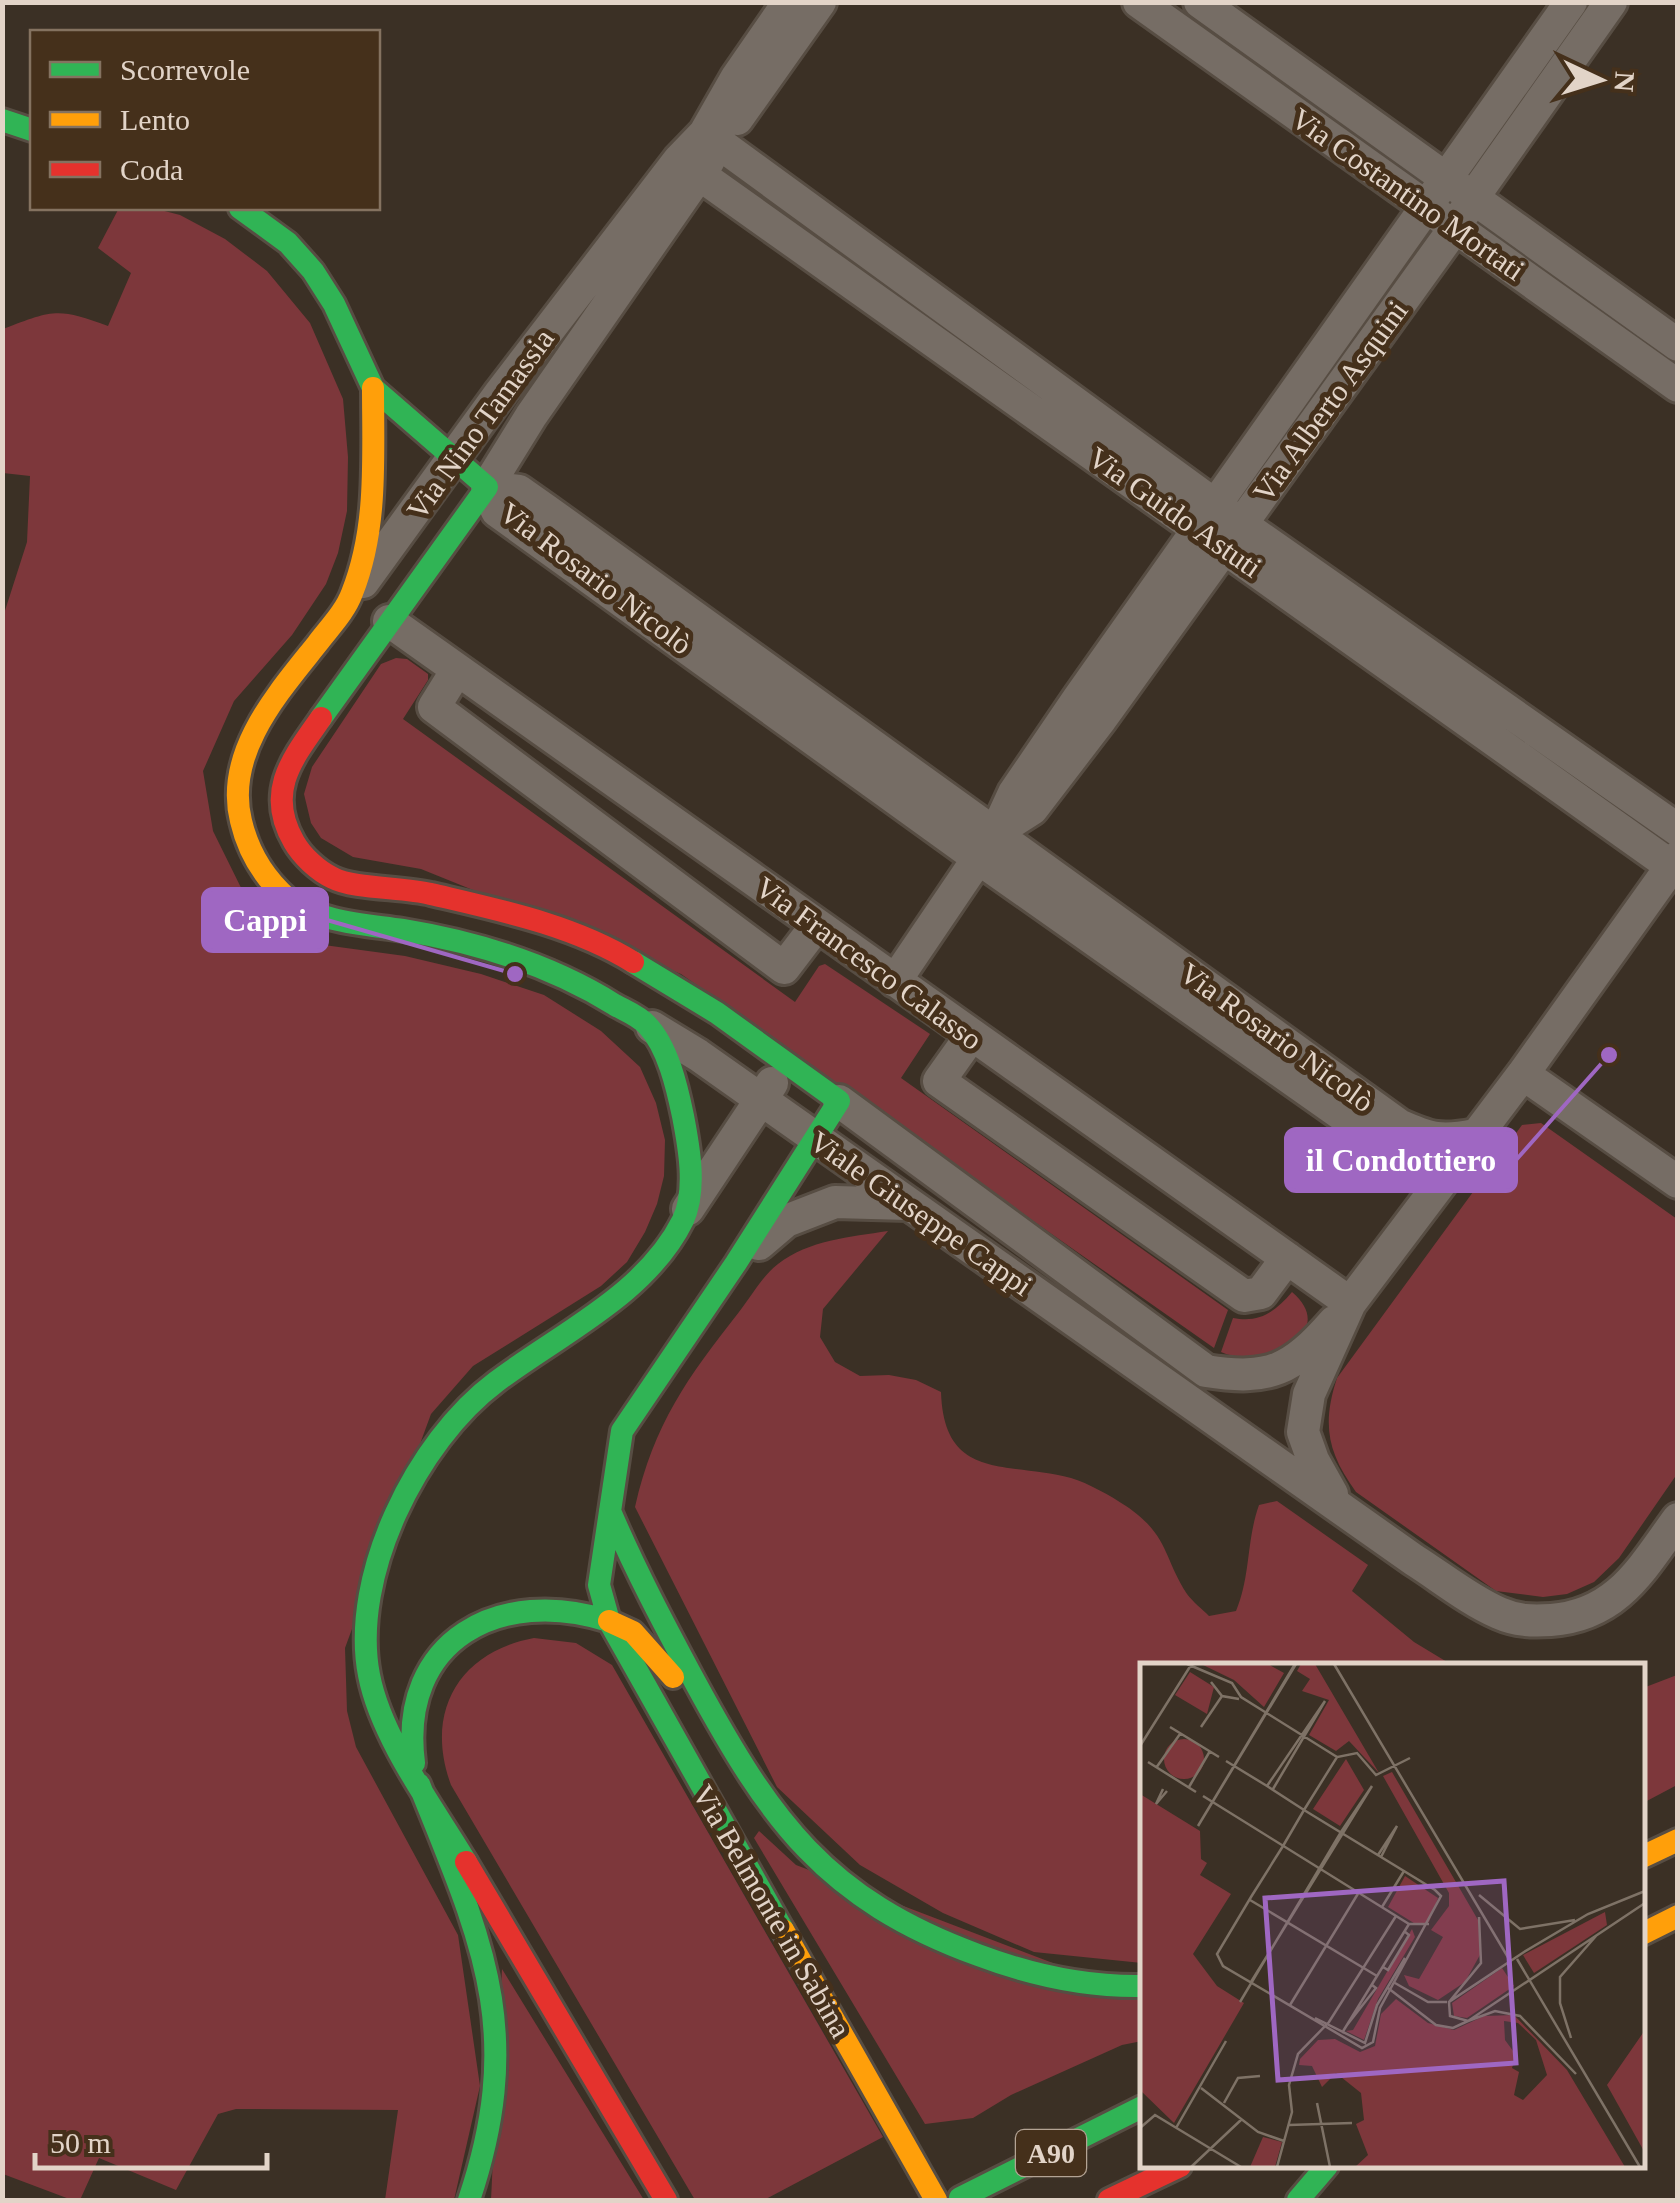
<svg xmlns="http://www.w3.org/2000/svg" width="1680" height="2203" font-family="'Times New Roman',serif">
<rect width="100%" height="100%" fill="#3b3025"/>
<path fill="#7d373b" d="M 119,208 L 153,208 L 180,215 L 225,239 L 267,271 L 310,323 L 343,399 L 348,457 L 347,511 L 338,553 L 326,584 L 292,635 L 234,701 L 203,771 L 213,831 L 254,914 L 287,940 L 405,956 L 481,974 L 544,995 L 601,1031 L 640,1067 L 656,1103 L 665,1140 L 664,1176 L 657,1204 L 645,1232 L 627,1262 L 601,1286 L 473,1366 L 431,1414 L 345,1648 L 347,1711 L 356,1747 L 458,1935 L 480,2086 L 454,2200 L 385,2200 L 398,2110 L 236,2109 L 218,2114 L 176,2190 L 99,2158 L 80,2200 L 72,2200 L 3,2174 L 2,620 L 27,542 L 30,476 L 3,473 L 3,329 C 52,310 58,307 108,326 L 131,273 L 98,248 Z
M 396,658 L 407,659 L 428,674 L 428,680 L 403,719 L 795,1002 L 819,966 L 825,964 L 930,1034 L 901,1078 L 1228,1310 L 1214,1348 L 681,974 L 421,869 L 353,857 L 321,838 L 311,823 L 304,794 L 312,767 L 381,664 Z
M 1541,1123 L 1677,1219 L 1677,1474 L 1619,1558 L 1594,1582 L 1567,1594 L 1543,1597 L 1496,1591 L 1356,1492 C 1327,1452 1322,1424 1337,1378 L 1522,1125 Z
M 888,1231 L 823,1309 L 820,1337 L 835,1362 L 860,1376 L 889,1375 L 916,1380 L 941,1392 C 944,1482 1007,1461 1071,1478 C 1088,1483 1111,1496 1126,1506 C 1169,1535 1163,1557 1187,1594 C 1193,1602 1202,1609 1209,1616 L 1236,1611 C 1251,1575 1246,1542 1259,1505 L 1277,1501 L 1368,1565 L 1352,1591 L 1414,1642 L 1452,1665 L 1142,1666 L 1142,1963 L 1034,1952 L 943,1913 L 860,1865 L 777,1787 L 635,1507 C 654,1424 687,1378 739,1312 C 751,1297 763,1275 778,1264 C 809,1240 850,1237 888,1231 Z
M 1292,1292 C 1342,1335 1260,1370 1221,1352 L 1233,1318 C 1260,1323 1275,1312 1292,1292 Z
M 534,1638 L 576,1643 L 612,1665 L 883,2137 L 764,2200 L 695,2200 L 451,1785 C 424,1712 459,1652 534,1638 Z
M 1677,1675 L 1677,1785 L 1643,1803 L 1643,1688 Z
M 759,1831 L 796,1865 L 1142,1997 L 1142,2041 L 1122,2045 L 1011,2095 L 973,2118 L 925,2124 L 754,1838 Z
M 502,1969 L 644,2200 L 491,2200 Z"/>
<g fill="none" stroke-linecap="round" stroke-linejoin="round">
<g stroke="#574d43" stroke-width="38">
<path id="street" d="M 1139,2 L 1678,386
M 1200,2 L 1678,345
M 737,119 L 820,2
M 705,133 L 1241,524 L 1678,830
M 679,160 L 1671,866
M 487,487 L 519,491 L 546,510 L 1399,1125 C 1430,1139 1441,1142 1475,1135
M 487,487 L 497,511 L 978,858 L 1385,1145 L 1434,1191
M 487,487 L 531,416 L 709,160
M 363,582 L 501,392 L 679,160 L 705,133 L 737,77 L 789,2
M 389,621 L 1350,1303
M 457,670 L 434,707 L 784,968 L 816,926
M 996,832 L 1032,809 L 1101,719 L 1456,226 L 1472,199 L 1611,2
M 895,981 L 996,832 L 1014,793 L 1078,699 L 1571,2
M 652,1027 L 698,1055 L 1414,1560 C 1441,1577 1469,1600 1499,1613 C 1517,1621 1532,1621 1551,1620 C 1618,1615 1642,1568 1678,1519
M 971,1036 L 939,1081 L 1244,1296 L 1261,1293 L 1287,1258
M 1523,1074 L 1678,1182
M 839,1101 L 1206,1371 C 1270,1381 1292,1370 1334,1322
M 688,1209 L 772,1083
M 759,1244 L 786,1221 L 835,1202 L 908,1204
M 1332,1494 L 1313,1460 L 1303,1432 L 1309,1394 L 1350,1303 L 1523,1074 L 1678,857"/>
</g>
<g stroke="#574d43" stroke-width="28">
<path id="fast" d="M 2,120 L 32,130
M 240,208 L 288,243 L 313,271 L 334,304 L 373,388 L 487,487 L 321,718
M 288,899 C 322,923 363,924 403,930 C 476,942 551,965 615,1005 C 626,1011 639,1016 647,1025 C 668,1047 677,1087 683,1116 C 689,1147 697,1190 683,1220 C 646,1295 559,1334 496,1382 C 417,1441 350,1576 369,1675 C 381,1738 433,1807 466,1862
M 633,962 L 717,1013 L 839,1101 L 736,1263 L 622,1431 L 599,1585 L 609,1621 L 783,1930
M 610,1511 C 635,1570 665,1626 695,1682 C 770,1820 825,1899 978,1955 C 1031,1975 1085,1987 1142,1986
M 414,1763 C 398,1639 501,1586 609,1621
M 419,1784 C 482,1941 526,2030 469,2200
M 960,2198 L 1142,2107
M 1298,2200 L 1327,2166"/>
</g>
<g stroke="#574d43" stroke-width="28">
<path id="slow" d="M 288,899 C 264,878 248,851 241,821 C 224,753 278,693 317,644 C 329,628 345,612 352,593 C 378,528 373,457 373,388
M 609,1621 L 633,1632 L 673,1677
M 1642,1857 L 1678,1840
M 783,1930 L 936,2200
M 1642,1934 L 1678,1916"/>
</g>
<g stroke="#574d43" stroke-width="28">
<path id="jam" d="M 321,718 C 292,759 265,792 294,842 C 302,856 318,871 333,878 C 354,889 404,887 431,894 C 499,910 573,925 633,962
M 466,1862 L 666,2200
M 1109,2200 L 1180,2166"/>
</g>
<use href="#street" stroke="#766d65" stroke-width="32"/>
<use href="#fast" stroke="#30b455" stroke-width="22"/>
<use href="#slow" stroke="#ff9f0a" stroke-width="22"/>
<use href="#jam" stroke="#e5322d" stroke-width="22"/>
</g>
<g text-anchor="middle" dominant-baseline="central" stroke-width="10" stroke-linejoin="round" paint-order="stroke">
<rect fill="#45301b" stroke="#b3a394" stroke-width="2.5" x="1016" y="2130" width="70" height="46" rx="8"/>
<g font-size="28" font-weight="bold" fill="#e2d4c8">
<text x="1051" y="2153">A90</text>
</g>
<g font-size="30" fill="#e2d4c8" stroke="#45301b">
<text transform="translate(1408 194) rotate(35)">Via Costantino Mortati</text>
<text transform="translate(1330 401) rotate(-54)">Via Alberto Asquini</text>
<text transform="translate(480 424) rotate(-54)">Via Nino Tamassia</text>
<text transform="translate(1175 512) rotate(35)">Via Guido Astuti</text>
<text transform="translate(596 578) rotate(37)">Via Rosario Nicolò</text>
<text transform="translate(869 963) rotate(36)">Via Francesco Calasso</text>
<text transform="translate(1277 1037) rotate(36)">Via Rosario Nicolò</text>
<text transform="translate(921 1213) rotate(35)">Viale Giuseppe Cappi</text>
<text transform="translate(772 1911) rotate(60)">Via Belmonte in Sabina</text>
</g>
</g>
<g transform="translate(1140 1663)">
<rect width="505" height="505" fill="#3b3025"/>
<path d="M 61,1 L 128,1 L 144,10 L 124,44 L 94,17 ZM 161,1 L 175,1 L 239,110 L 209,78 L 196,88 L 169,72 L 189,37 L 162,28 L 170,16 L 157,8 ZM 50,9 L 74,24 L 67,51 L 35,32 ZM24 96a20 20 0 1 1 40 0a20 20 0 1 1-40 0ZM 206,96 L 224,127 L 200,163 L 173,146 ZM 252,109 L 338,257 L 341,290 L 325,319 L 298,337 L 269,323 L 264,312 L 279,316 L 303,274 L 291,267 L 309,243 L 309,230 L 243,113 ZM 0,131 L 60,168 L 61,196 L 67,200 L 60,212 L 91,231 L 53,291 L 77,323 L 104,340 L 34,460 L 0,427 ZM 265,213 L 298,235 L 289,259 L 277,262 L 248,244 ZM 465,249 L 467,262 L 394,310 L 383,292 ZM 272,266 L 275,274 L 238,336 L 224,377 L 206,368 L 213,367 ZM 362,305 L 374,323 L 327,355 L 314,353 L 312,340 ZM 256,336 L 288,360 L 314,367 L 344,353 L 374,352 L 427,407 L 485,504 L 215,504 L 228,492 L 216,461 L 224,457 L 221,430 L 196,410 L 182,424 L 172,403 L 159,402 L 160,396 L 178,377 L 195,376 L 220,389 L 235,383 L 241,351 ZM 364,358 L 378,360 L 396,377 L 407,412 L 383,437 L 374,432 L 379,409 L 372,405 L 376,392 L 365,377 ZM 505,367 L 505,490 L 467,422 ZM 123,474 L 142,479 L 135,504 L 110,504 Z" fill="#7d373b" fill-rule="evenodd"/>
<path fill="none" stroke="#7e7266" stroke-width="2.5" d="M 47,1 L 92,20 L 101,34 L 197,94M 155,1 L 58,163 L 156,1M 194,1 L 369,296M 71,19 L 82,33 L 99,36M 30,64 L 79,94M 61,64 L 82,33M 0,83 L 51,2M 86,98 L 127,123 L 164,147 L 295,227 L 301,233 L 240,345 L 233,379 L 222,385 L 83,303 L 77,291 L 111,234 L 143,183 L 164,147 L 197,94 L 217,90 L 236,112 L 270,95M 8,99 L 56,129M 16,105 L 40,71M 127,123 L 185,38 L 133,126M 49,124 L 70,88M 23,126 L 16,141 L 27,128M 63,133 L 269,261 L 289,261M 238,192 L 257,163 L 241,194M 505,228 L 448,251 L 384,289 L 309,339 L 310,353 L 328,358 L 505,240M 339,232 L 380,266 L 435,257M 110,237 L 237,313M 242,244 L 264,208M 377,296 L 500,504M 243,304 L 248,307 L 269,272 L 264,268M 255,320 L 288,339 L 307,339M 248,325 L 296,362 L 313,365 L 328,358M 100,339 L 201,169 L 232,123 L 111,319M 309,339 L 341,300 L 339,254M 150,342 L 219,229M 175,355 L 225,380 L 237,342 L 265,295M 328,358 L 355,348 L 380,353 L 436,411M 207,362 L 236,325 L 232,322M 202,370 L 269,261M 431,375 L 420,340 L 420,314 L 456,273M 61,425 L 118,469 L 144,478M 84,440 L 98,415 L 120,413M 177,440 L 190,504M 149,462 L 212,460M 0,465 L 15,452 L 101,504M 36,465 L 86,378M 51,504 L 102,456M 137,504 L 152,449 L 149,422 L 158,391 L 189,359 L 256,253"/>
<path fill="#9f67c2" fill-opacity="0.15" stroke="#9f67c2" stroke-width="5" d="M 364,218 L 376,400 L 138,417 L 125,235 Z"/>
<rect width="505" height="505" fill="none" stroke="#e2d4c8" stroke-width="5"/>
</g>
<path fill="none" stroke="#9f67c2" stroke-width="4" d="M515 974L327 920M1609 1055L1516 1160"/>
<g fill="#9f67c2" stroke="#45301b" stroke-width="4">
<circle cx="515" cy="974" r="10"/>
<circle cx="1609" cy="1055" r="10"/>
</g>
<g fill="#9f67c2" stroke="#9f67c2" stroke-width="4">
<rect x="203" y="889" width="124" height="62" rx="10"/>
<rect x="1286" y="1129" width="230" height="62" rx="10"/>
</g>
<g font-size="32" text-anchor="middle" font-weight="bold" fill="#fff">
<text x="265" y="931">Cappi</text>
<text x="1401" y="1171">il Condottiero</text>
</g>
<rect width="1680" height="2203" fill="none" stroke="#e2d4c8" stroke-width="10"/>
<rect x="30" y="30" width="350" height="180" fill="#45301b" stroke="#847260" stroke-width="2.5"/>
<rect x="50" y="62" width="50" height="15" fill="#30b455" stroke="#847260" stroke-width="2.5"/>
<text x="120" y="80" font-size="30" fill="#e2d4c8">Scorrevole</text>
<rect x="50" y="112" width="50" height="15" fill="#ff9f0a" stroke="#847260" stroke-width="2.5"/>
<text x="120" y="130" font-size="30" fill="#e2d4c8">Lento</text>
<rect x="50" y="162" width="50" height="15" fill="#e5322d" stroke="#847260" stroke-width="2.5"/>
<text x="120" y="180" font-size="30" fill="#e2d4c8">Coda</text>
<g transform="translate(1600 80) rotate(94)" stroke="#45301b" stroke-width="8" paint-order="stroke">
<path d="M0-8L18 38L0 25L-18 38Z" fill="#e2d4c8"/>
<text y="-15" font-size="28" font-weight="bold" text-anchor="middle" fill="#e2d4c8">N</text>
</g>
<path d="M35 2153v15h232v-15" fill="none" stroke="#e2d4c8" stroke-width="5"/>
<text x="50" y="2153" font-size="30" fill="#e2d4c8" stroke="#45301b" stroke-width="8" paint-order="stroke">50 m</text>
</svg>
